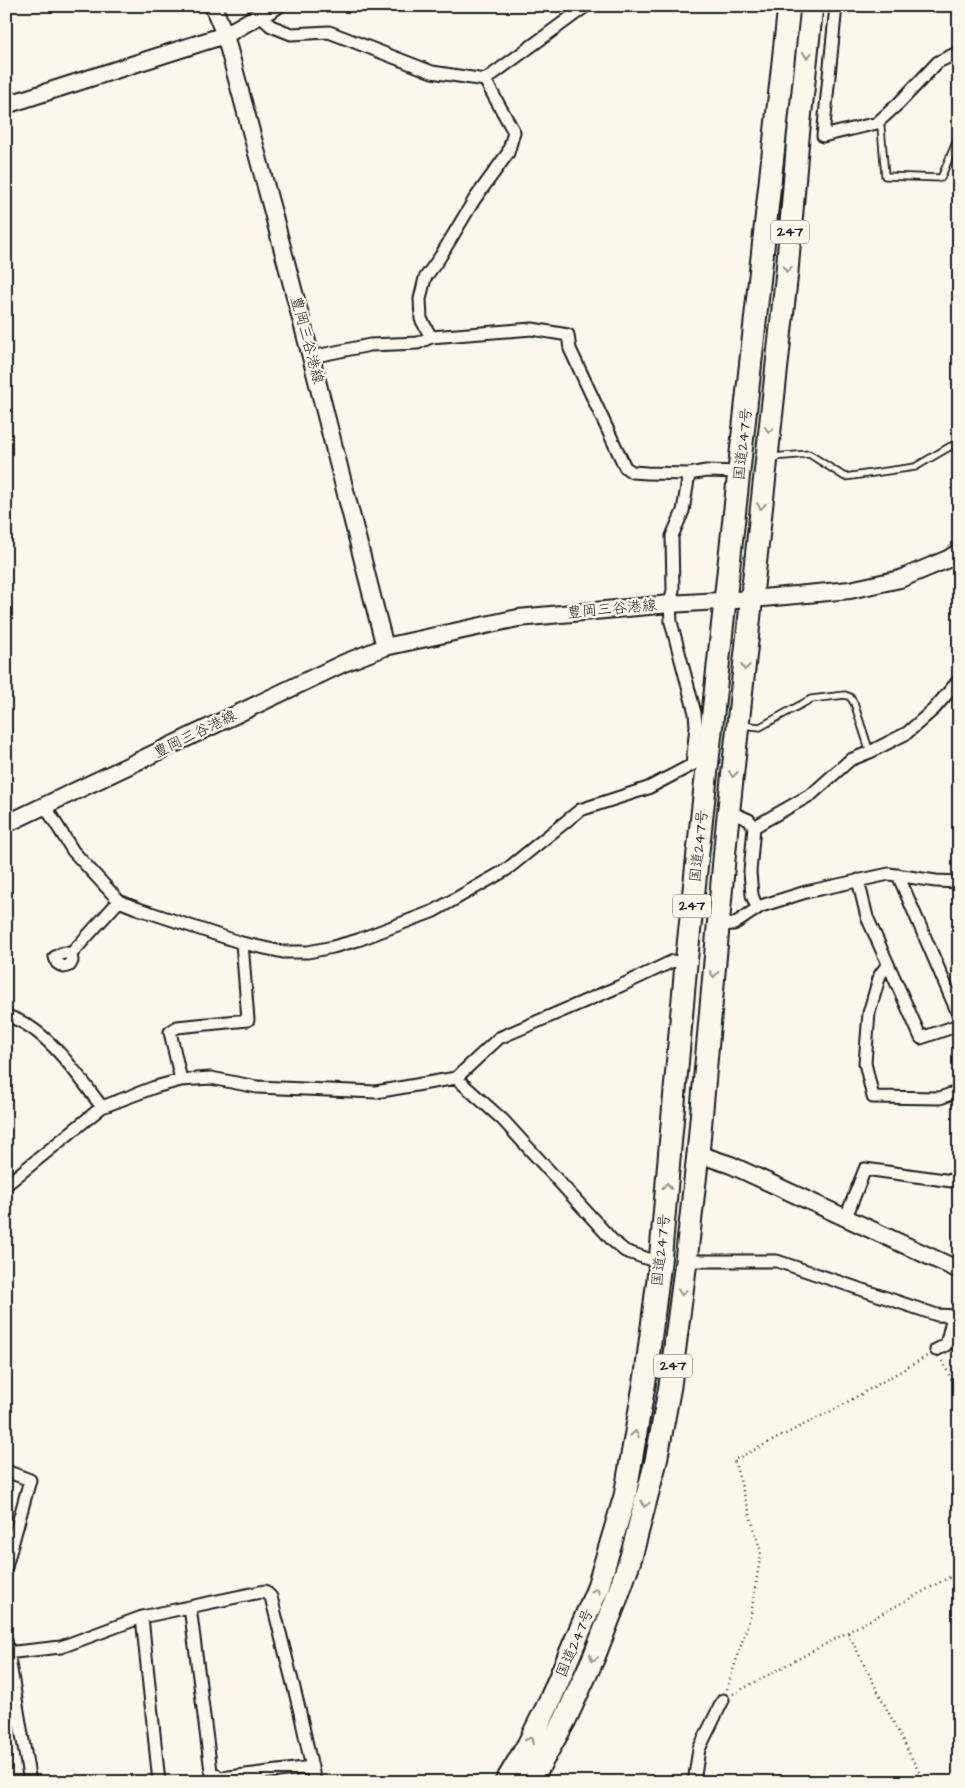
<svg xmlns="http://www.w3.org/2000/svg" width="965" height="1788" font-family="'Architects Daughter','Klee One',sans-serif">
<rect width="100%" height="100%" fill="#fbf7ec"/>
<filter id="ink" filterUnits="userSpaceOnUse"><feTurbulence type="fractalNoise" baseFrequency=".02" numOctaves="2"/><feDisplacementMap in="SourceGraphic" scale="10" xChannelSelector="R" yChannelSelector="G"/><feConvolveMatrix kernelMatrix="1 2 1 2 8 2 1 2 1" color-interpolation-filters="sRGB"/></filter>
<g filter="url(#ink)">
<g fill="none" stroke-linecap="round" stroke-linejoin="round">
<g stroke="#1c1c1c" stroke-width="9">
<path id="lane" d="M 879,122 L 881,127 L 885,176 L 941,178 L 959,135
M 772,457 L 809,454 L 845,477 L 915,467 L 951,446 L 959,443
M 741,725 L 760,727 L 811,699 L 845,695 L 850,697 L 854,703 L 870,752"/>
</g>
<g stroke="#1c1c1c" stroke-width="15">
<path id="street" d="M 836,6 L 823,136 L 877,123 L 899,103 L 938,62 L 959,52
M 260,16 L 271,26 L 291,34 L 329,32 L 432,72 L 485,80 L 586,6
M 431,337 L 421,319 L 420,299 L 425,278 L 440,257 L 474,200 L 508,153 L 514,132 L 485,80
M 311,357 L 370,345 L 418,343 L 431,337 L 532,329 L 568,335 L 570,349 L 625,467 L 632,472 L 647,473 L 689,474 L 706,471 L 740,472
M 689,474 L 683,511 L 672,536 L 673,590 L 670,604 L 671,622 L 695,713 L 696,726 L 692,765
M 45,806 L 73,851 L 119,901 L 136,908 L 242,943 L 283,952 L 308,952 L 333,947 L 358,940 L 434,911 L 506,870 L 580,810 L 648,788 L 709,756
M 728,811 L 749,820 L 754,827 L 750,872 L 752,895 L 757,908
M 754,827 L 812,794 L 850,760 L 870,752 L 907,733 L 934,709 L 959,680
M 898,875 L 959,1016
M 858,880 L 867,917 L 921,1038 L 959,1025
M 718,925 L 734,924 L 761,906 L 806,892 L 889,874 L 936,881 L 959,882
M 71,954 C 64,952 61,953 55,957 L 57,963 L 64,967 L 70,965 L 72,961 L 71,954 L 119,901
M 888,964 L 880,975 L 869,1013 L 865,1063 L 873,1097 L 940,1098 L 959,1091
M 6,1016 C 45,1025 79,1077 102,1107
M 456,1078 L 503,1120 L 613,1241 L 625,1251 L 660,1263
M 181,1080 L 170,1032 L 177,1027 L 248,1020 L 242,943
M 6,1185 L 102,1107 L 155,1087 L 181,1080 L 211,1078 L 257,1087 L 376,1092 L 456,1078 L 499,1038 L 618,987 L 673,961 L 686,964
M 846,1217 L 865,1169 L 959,1182
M 686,1261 L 777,1261 L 937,1315 L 959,1316
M 936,1350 L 946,1345 L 953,1316
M 6,1471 L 30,1480 L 6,1567
M 190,1607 L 211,1771 L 220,1778 L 312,1767
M 142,1617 L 159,1782
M 6,1640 L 30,1782
M 6,1653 L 61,1647 L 142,1617 L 265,1591 L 271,1597 L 299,1708 L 315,1782
M 694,1782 L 699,1749 L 723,1700"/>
</g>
<g stroke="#1c1c1c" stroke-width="20">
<path id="secondary" d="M 213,6 L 225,35 L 272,209 L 311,357 L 385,647
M 6,105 L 225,35 L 276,6
M 6,824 L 344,663 L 385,647 L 518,618 L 670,604 L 752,599 L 850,590 L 900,579 L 948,559 L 959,552
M 698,1154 L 731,1165 L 959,1270"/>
</g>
<g stroke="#1c1c1c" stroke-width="25">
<path id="highway" d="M 506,1782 L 528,1745 L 548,1705 L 597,1590 L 625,1496 L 646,1374 L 660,1263 L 686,964 L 789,6
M 530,1782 L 565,1720 L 594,1657 L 615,1603 L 631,1557 L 656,1461 L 670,1386 L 686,1261 L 698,1154 L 727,826 L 787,272 L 798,138 L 812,6"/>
</g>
<path stroke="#1c1c1c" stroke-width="2.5" stroke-dasharray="1 4" stroke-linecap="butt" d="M 942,1361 L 959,1393
M 848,1633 L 924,1782
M 727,1689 L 751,1614 L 761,1552 L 734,1460 L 837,1408 L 927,1356
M 733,1694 L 959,1572"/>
<use href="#lane" stroke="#fbf7ec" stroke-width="5.5"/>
<use href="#street" stroke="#fbf7ec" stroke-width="11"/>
<use href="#secondary" stroke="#fbf7ec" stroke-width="16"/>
<use href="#highway" stroke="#fbf7ec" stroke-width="21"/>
</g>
<defs><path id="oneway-chevron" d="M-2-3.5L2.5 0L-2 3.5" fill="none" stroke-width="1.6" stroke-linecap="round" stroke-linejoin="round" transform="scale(1.25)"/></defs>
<g stroke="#97948e">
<use href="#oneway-chevron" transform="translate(807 55) rotate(96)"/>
<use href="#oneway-chevron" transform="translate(787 269) rotate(95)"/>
<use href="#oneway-chevron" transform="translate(769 430) rotate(97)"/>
<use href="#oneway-chevron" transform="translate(761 506) rotate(96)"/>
<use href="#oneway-chevron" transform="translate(745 667) rotate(96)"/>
<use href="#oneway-chevron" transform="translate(733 774) rotate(97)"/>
<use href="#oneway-chevron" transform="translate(714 974) rotate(95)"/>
<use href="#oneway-chevron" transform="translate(667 1186) rotate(-85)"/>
<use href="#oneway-chevron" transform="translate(682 1292) rotate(97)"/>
<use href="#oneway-chevron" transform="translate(635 1434) rotate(-80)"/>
<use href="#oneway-chevron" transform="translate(645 1504) rotate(105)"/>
<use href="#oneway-chevron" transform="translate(596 1591) rotate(-70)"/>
<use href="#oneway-chevron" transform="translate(593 1658) rotate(113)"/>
<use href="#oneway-chevron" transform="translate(530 1740) rotate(-63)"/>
</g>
</g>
<g text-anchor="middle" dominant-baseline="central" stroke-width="4.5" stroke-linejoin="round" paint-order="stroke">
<g fill="#fbf7ec" stroke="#5f5e5a" stroke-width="1">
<rect x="771" y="220.5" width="38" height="23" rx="4"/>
<rect x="673" y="894.5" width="38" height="23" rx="4"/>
<rect x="654" y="1354.5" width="38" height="23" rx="4"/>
</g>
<g font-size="14" font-weight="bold" fill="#1c1c1c">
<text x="790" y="232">247</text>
<text x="692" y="906">247</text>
<text x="673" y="1366">247</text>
</g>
<g font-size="15" fill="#1c1c1c" stroke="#fbf7ec">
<text transform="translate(307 340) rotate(75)">豊岡三谷港線</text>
<text transform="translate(743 444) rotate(-84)">国道247号</text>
<text transform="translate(612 609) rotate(-5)">豊岡三谷港線</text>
<text transform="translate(195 734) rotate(-26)">豊岡三谷港線</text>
<text transform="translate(699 846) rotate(-84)">国道247号</text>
<text transform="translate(661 1250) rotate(-84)">国道247号</text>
<text transform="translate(575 1643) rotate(-67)">国道247号</text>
</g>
</g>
<rect width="965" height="1788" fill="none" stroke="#fbf7ec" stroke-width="25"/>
<rect x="12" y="12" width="940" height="1763" fill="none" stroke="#1c1c1c" stroke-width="2" filter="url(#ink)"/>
</svg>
